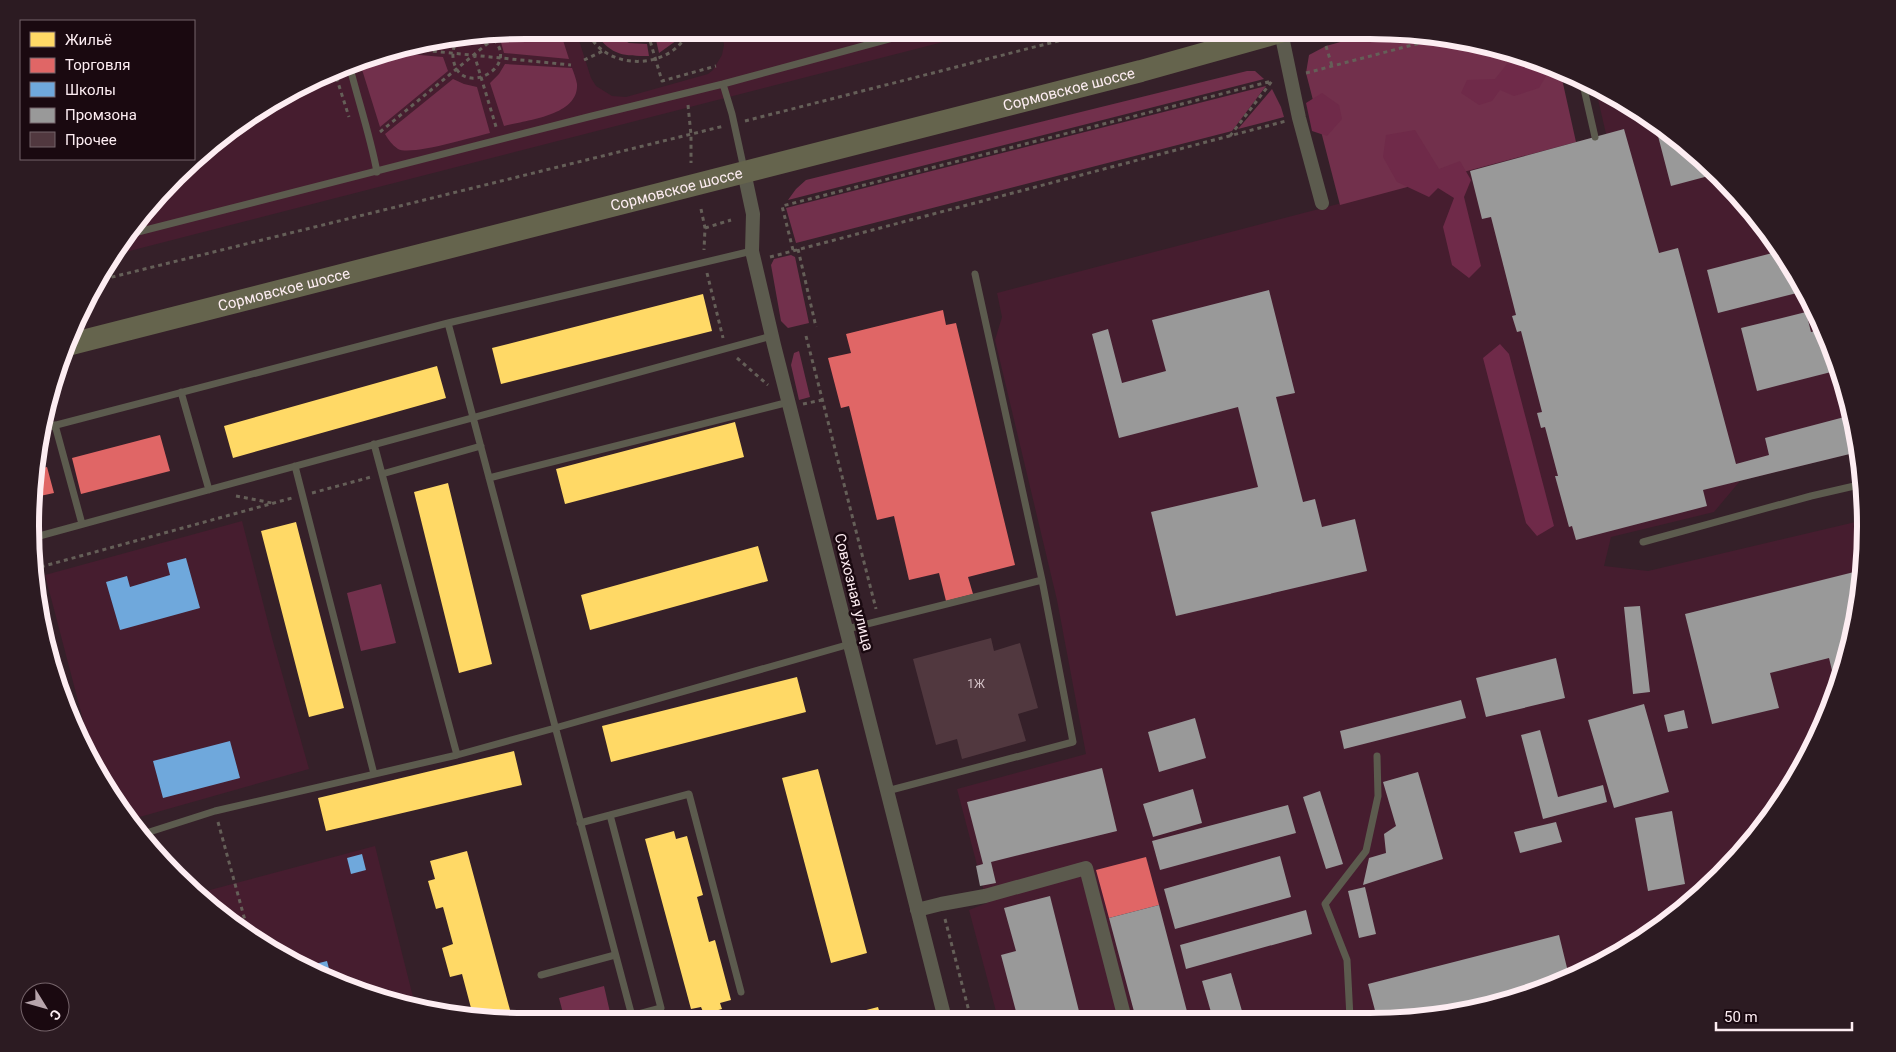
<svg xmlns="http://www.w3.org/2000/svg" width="1896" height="1052" font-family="Roboto,sans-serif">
<rect width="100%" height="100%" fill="#352029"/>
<path fill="#461d2f" d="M 722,33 L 978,33 L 110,256 L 175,175 L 224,132 L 306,81 L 367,56 L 461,34 L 577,34 L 591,78 L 596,86 L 612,96 L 626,97 L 708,74 L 713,70 L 722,55 L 724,45 Z
M 1595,86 L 1618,97 L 1697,153 L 1764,224 L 1815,307 L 1849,398 L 1858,452 L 1740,481 L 1714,512 L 1611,537 L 1604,566 L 1648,571 L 1864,520 L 1862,591 L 1840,686 L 1799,774 L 1721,877 L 1645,939 L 1530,996 L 1434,1018 L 998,1019 L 969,910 L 987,903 L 957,789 L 1086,754 L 1057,600 L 995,340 L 1002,317 L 997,293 L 1606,134 Z
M 242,521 L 272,638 L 309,769 L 129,820 L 98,777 L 45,575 Z
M 375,846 L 415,1005 L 367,996 L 278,955 L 195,894 Z"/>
<path fill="#72304c" d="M 1380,31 L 1402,31 L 1529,56 L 1560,70 L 1576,142 L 1340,205 L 1306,73 L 1309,55 L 1326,46 Z
M 506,34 L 561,34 L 569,59 L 504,53 L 500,39 Z
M 596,34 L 612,34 L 629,43 L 647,44 L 649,56 C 624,56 612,56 596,34 Z
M 666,34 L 682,34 L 680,38 L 659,53 L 656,40 Z
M 385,52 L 443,57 L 448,71 L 380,127 L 359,60 Z
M 505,64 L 572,68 C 574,73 576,79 577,84 C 579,116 526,120 504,126 L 490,83 L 499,74 Z
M 1247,71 L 1255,71 L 1264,79 L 788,200 L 796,189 L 806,180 Z
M 453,79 L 464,84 L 477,87 L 490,133 C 472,137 411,156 398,149 C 392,145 388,139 385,134 Z
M 1266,86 L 1232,131 L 796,243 L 786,208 Z
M 1272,89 L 1281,107 L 1284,117 L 1238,129 Z
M 791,255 L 795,257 L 809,323 L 788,328 L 781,321 L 771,265 L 774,259 Z
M 799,351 L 810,397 L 799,400 L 791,365 L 794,353 Z
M 381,584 L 396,643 L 361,651 L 347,593 Z
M 604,986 L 612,1021 L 565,1021 L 559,998 Z"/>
<path fill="#6f2a49" d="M 1534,58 L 1539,61 L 1549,71 L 1539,88 L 1514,96 L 1500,90 L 1492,101 L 1479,105 L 1461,93 L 1467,80 L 1495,79 L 1507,64 Z
M 1322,93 L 1339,105 L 1342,119 L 1327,136 L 1312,131 L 1306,103 Z
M 1415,130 L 1439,169 L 1460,161 L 1471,180 L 1464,197 L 1481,266 L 1469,278 L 1452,265 L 1443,227 L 1454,198 L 1438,188 L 1429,197 L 1397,182 L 1383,157 L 1386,135 Z
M 1500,344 L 1509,354 L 1554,526 L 1537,536 L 1526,523 L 1483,358 Z"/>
<path fill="#ffd966" d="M 703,294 L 712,331 L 501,384 L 492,348 Z
M 437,366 L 446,398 L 233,458 L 224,426 Z
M 735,422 L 744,457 L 565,504 L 556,469 Z
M 448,483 L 492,664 L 459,673 L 414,492 Z
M 296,522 L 344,708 L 309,717 L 261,531 Z
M 758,546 L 768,581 L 590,630 L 581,595 Z
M 797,677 L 806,712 L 611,762 L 602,726 Z
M 514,751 L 522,785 L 326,831 L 318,798 Z
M 818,769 L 867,953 L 831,963 L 782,778 Z
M 674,831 L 676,839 L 687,836 L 703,895 L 697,897 L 709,942 L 715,940 L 731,1000 L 720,1003 L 722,1009 L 704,1014 L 701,1007 L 691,1009 L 645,839 Z
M 467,851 L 513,1021 L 494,1021 L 462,1015 L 461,1010 L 471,1008 L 462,974 L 450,977 L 442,948 L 453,944 L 443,907 L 436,909 L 428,881 L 435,879 L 430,861 Z
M 878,1007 L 882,1020 L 832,1020 L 831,1019 Z"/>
<path fill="#e06666" d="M 943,310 L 946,325 L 956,323 L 1015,565 L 968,577 L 973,594 L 946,601 L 939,573 L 909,580 L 894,516 L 877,520 L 849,406 L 841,408 L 828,358 L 851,353 L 846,334 Z
M 160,435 L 170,471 L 81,494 L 72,458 Z
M 47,467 L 54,493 L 40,496 L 34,470 Z
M 1146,857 L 1159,905 L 1109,918 L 1096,870 Z"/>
<path fill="#6fa8dc" d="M 186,558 L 200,608 L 120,630 L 106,582 L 127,576 L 130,587 L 170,575 L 167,563 Z
M 230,741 L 240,778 L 163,798 L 153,761 Z
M 362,854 L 366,870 L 351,874 L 347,858 Z
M 327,961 L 332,980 L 303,967 Z"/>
<path fill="#999" d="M 1624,129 L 1659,253 L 1678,248 L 1736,464 L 1769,455 L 1765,438 L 1852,415 L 1858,452 L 1703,490 L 1707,506 L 1576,540 L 1572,526 L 1569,527 L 1555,476 L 1558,476 L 1545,427 L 1541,428 L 1537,413 L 1542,412 L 1521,331 L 1517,332 L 1512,316 L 1516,315 L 1491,217 L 1482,219 L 1470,171 Z
M 1669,133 L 1697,153 L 1716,174 L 1671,186 L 1658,136 Z
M 1780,251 L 1805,291 L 1718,313 L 1707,270 Z
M 1269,290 L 1295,393 L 1276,397 L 1303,502 L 1315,499 L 1322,527 L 1355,519 L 1367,571 L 1176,616 L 1151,512 L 1258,487 L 1238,407 L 1119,438 L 1092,334 L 1108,329 L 1122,383 L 1166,371 L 1152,320 Z
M 1806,312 L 1811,332 L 1823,329 L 1839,370 L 1757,391 L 1741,328 Z
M 1862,570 L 1862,591 L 1841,682 L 1835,683 L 1829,658 L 1770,673 L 1779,708 L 1712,724 L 1685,614 Z
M 1640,606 L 1650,692 L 1633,694 L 1624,607 Z
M 1556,658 L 1565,698 L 1486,717 L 1476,678 Z
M 1461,700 L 1466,718 L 1344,749 L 1340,731 Z
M 1644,704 L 1669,792 L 1614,808 L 1588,720 Z
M 1684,710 L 1688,728 L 1668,732 L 1664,715 Z
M 1195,718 L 1206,758 L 1159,772 L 1148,732 Z
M 1540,730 L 1558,797 L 1603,785 L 1607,802 L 1543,819 L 1521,735 Z
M 1102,768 L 1117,831 L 991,862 L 996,883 L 980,886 L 976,866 L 983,864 L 967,802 Z
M 1418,772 L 1443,859 L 1363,885 L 1369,858 L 1386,853 L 1384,834 L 1396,826 L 1383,782 Z
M 1193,789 L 1202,823 L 1153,837 L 1143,804 Z
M 1320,791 L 1343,864 L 1326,869 L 1303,797 Z
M 1288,805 L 1296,833 L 1160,870 L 1152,841 Z
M 1672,811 L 1685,884 L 1648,891 L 1635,818 Z
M 1556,822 L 1562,842 L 1520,853 L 1514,832 Z
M 1280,856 L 1291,897 L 1175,929 L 1164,889 Z
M 1365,887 L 1376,934 L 1359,938 L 1348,891 Z
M 1050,896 L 1081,1019 L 1018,1019 L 1001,955 L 1016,951 L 1004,908 Z
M 1159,905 L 1189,1019 L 1136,1019 L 1109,918 Z
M 1306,910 L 1312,934 L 1186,969 L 1180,945 Z
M 1559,935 L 1569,976 L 1530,996 L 1434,1018 L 1377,1018 L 1368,984 Z
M 1231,973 L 1244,1018 L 1213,1019 L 1202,981 Z"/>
<path fill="#51383f" d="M 991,638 L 994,651 L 1020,643 L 1038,708 L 1018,714 L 1026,741 L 962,759 L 957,739 L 936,745 L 913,659 Z"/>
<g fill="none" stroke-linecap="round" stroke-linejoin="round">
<path stroke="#655f58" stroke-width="3" stroke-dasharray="4 4" stroke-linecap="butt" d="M 465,34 C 457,40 452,47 453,57 C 457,102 529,66 488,34
M 589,34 C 607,71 669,70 687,34
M 618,34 C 632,41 644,41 658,34
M 648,34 L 662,81 L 716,66
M 1326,46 L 1332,66
M 401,48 L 571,65
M 474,54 L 497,130
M 584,60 L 603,51
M 334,70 L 349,117
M 1306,73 L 1439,38
M 688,105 L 691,135 L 691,163
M 745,121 L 1093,32
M 380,132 L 499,34
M 1230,136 L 1272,81
M 701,209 L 705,228 L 704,250
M 705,228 L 731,220
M 798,249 L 816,327
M 793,250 L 782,206 L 1272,81
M 770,257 L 1286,121
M 707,273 L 723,338
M 96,281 L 724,126
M 806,336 L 876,609
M 737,358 L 768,385
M 803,404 L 822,400
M 312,493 L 371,477
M 236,496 L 272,503
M 33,569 L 292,498
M 218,822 L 249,935
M 945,919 L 971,1019"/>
<path stroke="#5c5b4e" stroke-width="7" d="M 349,64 C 358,100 370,135 377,172
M 1582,80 L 1595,137
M 723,84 L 732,114 L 744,169
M 126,235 L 592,116 L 723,84 L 911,33
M 975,274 L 1042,580
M 448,323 L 633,1020
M 181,392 L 209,490
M 55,425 L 82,524
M 41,429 L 448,323 L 752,251
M 374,444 L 457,755
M 295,466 L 374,774
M 382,474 L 481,446
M 489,478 L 789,402
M 32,538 L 772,336
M 1643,542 L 1811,496 L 1863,484
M 847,629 L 1042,580 L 1073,742 L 887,791
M 610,815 L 661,1008 L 631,1016
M 580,823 L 689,794 L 741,992
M 140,835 L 215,811 L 457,755 L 555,728 L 850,644
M 541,975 L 615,955
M 1350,1018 L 1347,960 L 1325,904 L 1366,851 L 1378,796 L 1377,756"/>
<path stroke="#5c5b4e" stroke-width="14" d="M 1281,32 L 1299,118 L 1322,203
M 744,172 L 753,214 L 752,251 L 774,345 L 945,1019
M 917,910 L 941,904 L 985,896 L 1086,868 L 1125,1019"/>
<path stroke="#65644d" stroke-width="22" id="s1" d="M 67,345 L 1141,71 L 1284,31"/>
</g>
<g text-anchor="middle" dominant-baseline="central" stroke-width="5" stroke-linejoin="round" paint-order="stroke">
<g font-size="12" fill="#d2c0c5">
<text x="976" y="684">1Ж</text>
</g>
<g font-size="15" fill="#fdedf2" stroke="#1a0910">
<text stroke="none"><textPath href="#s1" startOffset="1034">Сормовское шоссе</textPath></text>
<text stroke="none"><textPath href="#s1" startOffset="629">Сормовское шоссе</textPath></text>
<text stroke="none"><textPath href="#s1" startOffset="224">Сормовское шоссе</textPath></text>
<text transform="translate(854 592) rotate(76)">Совхозная улица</text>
</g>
</g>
<path d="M0 0H1896V1052H0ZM526 39H1370A487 487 0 0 1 1857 526V526A487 487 0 0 1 1370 1013H526A487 487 0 0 1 39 526V526A487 487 0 0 1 526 39Z" fill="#2c1b22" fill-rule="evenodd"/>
<path fill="none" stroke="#fdedf2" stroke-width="6" d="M526 39H1370A487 487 0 0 1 1857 526V526A487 487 0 0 1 1370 1013H526A487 487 0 0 1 39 526V526A487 487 0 0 1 526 39Z"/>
<rect x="20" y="20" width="175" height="140" fill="#1a0910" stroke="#75646a"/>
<rect x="30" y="32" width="25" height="15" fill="#ffd966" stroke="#75646a"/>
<text x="65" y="45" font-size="15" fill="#fdedf2">Жильё</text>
<rect x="30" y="58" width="25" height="15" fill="#e06666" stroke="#75646a"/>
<text x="65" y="70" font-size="15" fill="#fdedf2">Торговля</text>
<rect x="30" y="82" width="25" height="15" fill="#6fa8dc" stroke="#75646a"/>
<text x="65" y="95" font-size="15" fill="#fdedf2">Школы</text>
<rect x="30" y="108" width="25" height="15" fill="#999999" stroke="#75646a"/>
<text x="65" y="120" font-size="15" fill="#fdedf2">Промзона</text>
<rect x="30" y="132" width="25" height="15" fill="#51383f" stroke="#75646a"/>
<text x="65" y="145" font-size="15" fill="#fdedf2">Прочее</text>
<g transform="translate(45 1007) rotate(127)"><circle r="24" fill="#1a0910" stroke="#75646a"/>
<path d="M0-4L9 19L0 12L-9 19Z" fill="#b7a5ac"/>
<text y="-8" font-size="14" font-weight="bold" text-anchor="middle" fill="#fdedf2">С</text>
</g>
<path d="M1716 1022v8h136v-8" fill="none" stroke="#fdedf2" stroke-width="2.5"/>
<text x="1724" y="1022" font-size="15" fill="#fdedf2" stroke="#1a0910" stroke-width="4" paint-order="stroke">50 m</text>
</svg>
